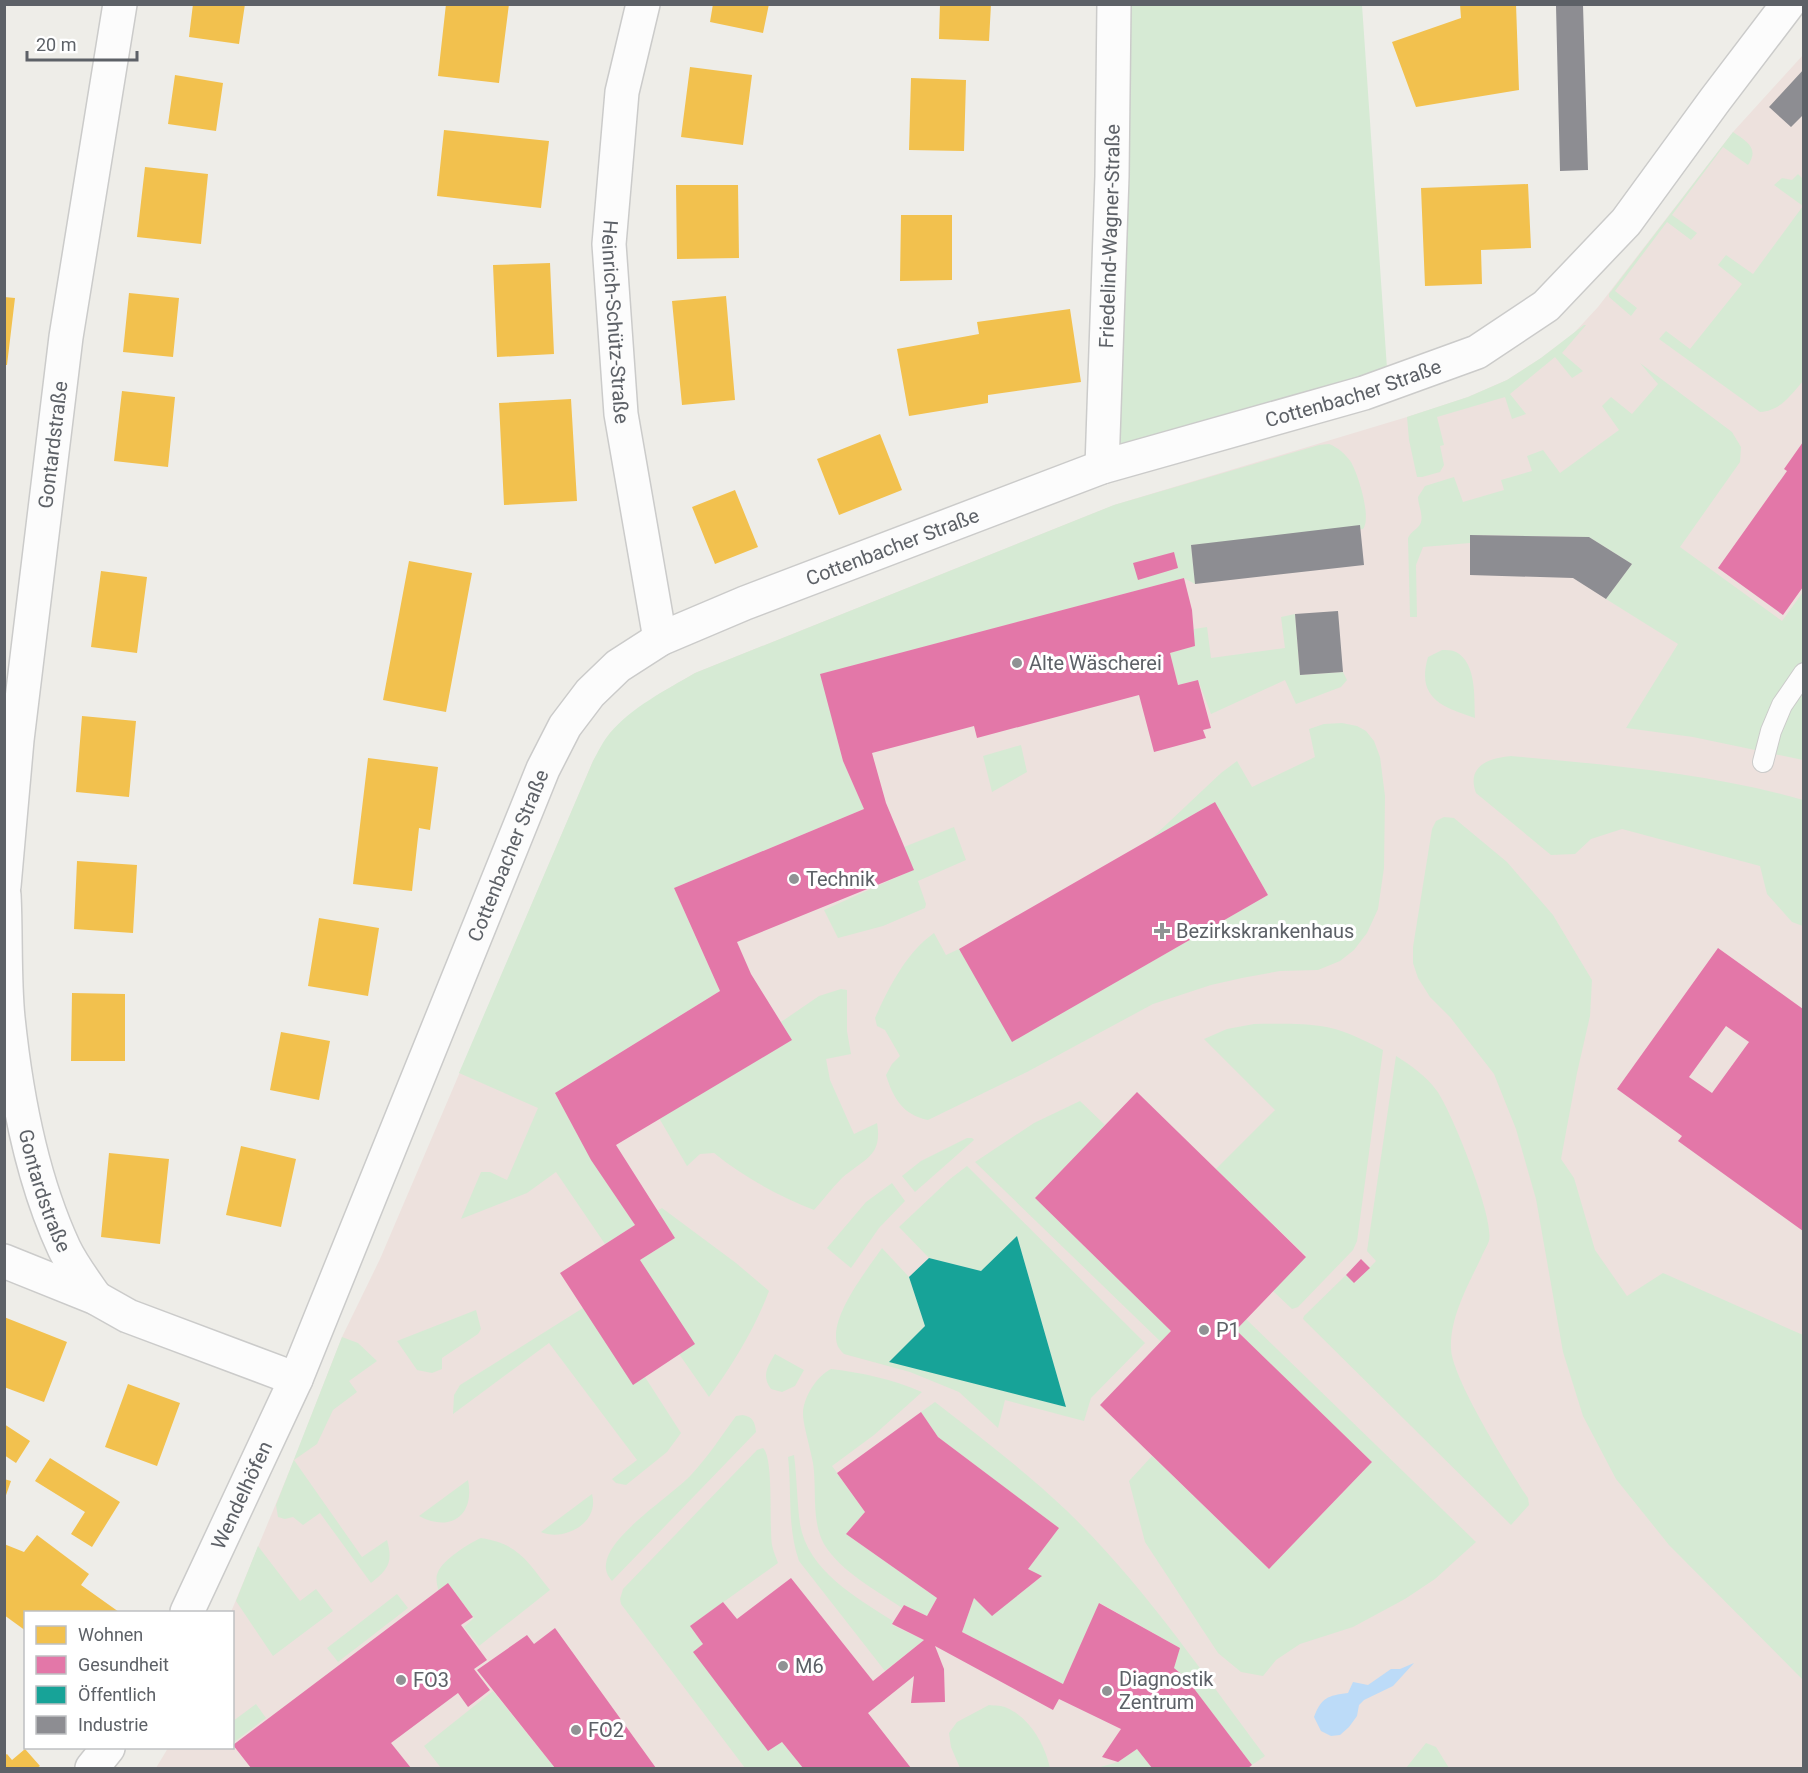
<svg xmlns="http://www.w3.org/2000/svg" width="1808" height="1773" font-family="Roboto,sans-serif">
<rect width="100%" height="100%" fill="#eeede8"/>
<path fill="#ede1dd" d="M 1803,55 L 1803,1768 L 156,1768 L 168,1748 L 232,1748 L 232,1612 L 231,1612 L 294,1460 L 342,1337 L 380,1259 L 593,761 L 610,733 L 631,714 L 659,694 L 695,673 L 1114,505 L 1407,417 L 1468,397 L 1507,380 L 1541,358 L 1573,334 L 1598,307 L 1733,132 Z"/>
<path fill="#d6ead4" d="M 1116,5 L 1362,5 L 1388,383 L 1103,467 Z
M 1733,132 C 1746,141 1760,148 1748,165 L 1723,147 L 1672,215 L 1697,233 L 1691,240 L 1667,222 L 1615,291 L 1637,308 L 1631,316 L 1609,297 L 1609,294 Z
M 1798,174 L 1804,180 L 1803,381 C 1790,396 1780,411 1760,412 L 1659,339 L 1666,331 L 1690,349 L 1742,284 L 1718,265 L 1726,255 L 1753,274 L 1803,206 L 1774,185 L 1782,178 L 1792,180 Z
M 1584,325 L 1586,325 L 1562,353 L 1583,371 L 1572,378 L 1555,357 L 1510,394 L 1526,414 L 1512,419 L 1505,397 L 1437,417 L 1444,445 L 1440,446 L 1444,465 L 1440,472 L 1422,477 L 1417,477 L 1409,440 L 1407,417 L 1468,397 L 1507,380 L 1541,358 Z
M 1640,363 L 1732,432 L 1741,447 L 1740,462 L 1680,547 L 1782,621 L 1803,592 L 1803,760 L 1693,737 L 1626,728 L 1678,644 L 1606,599 L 1632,564 L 1589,537 L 1471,535 L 1470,543 L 1423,547 L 1416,565 L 1417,617 L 1410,617 L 1408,538 C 1411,532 1413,532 1418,527 C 1426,520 1418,506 1418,497 L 1425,486 L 1454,477 L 1463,502 L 1504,490 L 1501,480 L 1532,471 L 1527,456 L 1543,450 L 1560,473 L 1619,430 L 1602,406 L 1611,397 L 1632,414 L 1658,384 Z
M 1329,444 C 1339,448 1345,454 1351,462 C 1358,474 1372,518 1363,529 L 1191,545 L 1195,584 L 1184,578 L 821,674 L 843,761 L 864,809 L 674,888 L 720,991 L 555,1093 L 592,1160 L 635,1225 L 605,1244 L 556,1172 L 527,1193 L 461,1219 L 481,1172 L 490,1172 L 507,1180 L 538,1108 L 459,1073 L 593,761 C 598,752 603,741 610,733 C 632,707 666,690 695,673 L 1114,505 L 1319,445 Z
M 1295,614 L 1300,675 L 1343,672 L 1347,680 L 1341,687 L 1296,704 L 1285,680 L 1211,714 L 1198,680 L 1178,685 L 1170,653 L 1194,646 L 1194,629 L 1207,627 L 1211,658 L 1285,648 L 1281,617 Z
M 1442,650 C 1446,650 1452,650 1456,652 C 1477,663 1474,698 1475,718 C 1442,707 1416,698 1428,657 Z
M 1342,723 L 1357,726 L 1366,731 L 1374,741 L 1380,757 L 1385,796 L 1384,868 L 1378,909 L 1367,933 L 1354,950 L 1340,961 L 1318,970 L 1280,971 L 1242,978 L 1211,985 L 1153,1004 L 1027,1072 L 928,1120 C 903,1115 893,1098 886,1075 L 892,1064 L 900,1056 L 885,1030 L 877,1026 L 875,1018 C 889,987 906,953 934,933 L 946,955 L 959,949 L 1013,1041 L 1268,895 L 1215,802 L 1152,838 L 1221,773 L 1237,761 L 1252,787 L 1315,757 L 1309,729 L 1324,724 Z
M 1021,745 L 1027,772 L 992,792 L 983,756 Z
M 1511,756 C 1609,765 1709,773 1803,800 L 1803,926 L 1792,922 L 1767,894 L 1760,866 L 1622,829 L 1591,839 L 1575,854 L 1551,855 L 1476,793 C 1466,766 1489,758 1511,756 Z
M 1444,817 L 1454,818 L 1507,862 L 1553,915 L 1592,980 L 1590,1016 L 1577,1073 L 1561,1159 L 1574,1178 L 1595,1250 L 1627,1296 L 1663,1273 L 1803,1335 L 1803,1680 L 1669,1545 L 1616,1479 L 1583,1416 L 1563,1352 L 1536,1199 L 1516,1129 L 1494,1074 L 1450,1017 L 1430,997 L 1418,978 L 1413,963 L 1413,947 L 1432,829 L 1436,821 Z
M 954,827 L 966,860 L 918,881 L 926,904 L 925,908 L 883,926 L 838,938 L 824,910 L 913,870 L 904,847 Z
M 841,989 L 847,990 L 847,1031 L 851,1054 L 826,1059 L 830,1080 L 854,1134 L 877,1123 C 883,1157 863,1159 842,1178 C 832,1188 823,1200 814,1210 C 777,1195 745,1178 714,1153 L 700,1154 L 687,1166 L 659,1118 L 792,1040 L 781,1022 L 819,996 Z
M 1254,1024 C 1280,1024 1309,1022 1335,1029 C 1352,1034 1368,1042 1383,1050 L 1357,1241 L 1353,1250 L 1298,1307 L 1292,1309 L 1273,1291 L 1306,1256 L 1216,1169 L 1275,1110 L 1204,1039 L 1227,1029 Z
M 1396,1056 C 1412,1066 1426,1076 1437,1091 C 1452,1112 1495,1219 1489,1241 C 1487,1247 1483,1252 1481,1258 C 1468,1285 1450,1317 1451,1348 C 1451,1377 1510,1471 1528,1498 L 1529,1505 L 1511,1525 L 1303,1319 L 1304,1316 L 1346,1275 L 1355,1283 L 1376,1261 L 1367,1251 Z
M 1080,1101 L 1105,1125 L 1035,1198 L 1171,1331 L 1161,1342 L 975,1162 L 1034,1123 Z
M 967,1138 L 972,1138 L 974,1140 L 915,1192 L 902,1176 L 921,1161 Z
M 967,1166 L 1145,1343 L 1091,1398 L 1084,1421 L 1005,1400 L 998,1428 L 959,1392 L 910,1372 L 844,1354 C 839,1349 836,1345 836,1337 C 835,1310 867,1270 882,1248 L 909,1277 L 925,1326 L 890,1361 L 1066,1407 L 1017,1236 L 981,1271 L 929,1258 L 899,1227 L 950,1179 Z
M 892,1183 L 905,1201 L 879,1228 L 851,1268 L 827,1248 L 866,1202 Z
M 662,1208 L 736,1263 L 769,1291 C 755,1328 732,1366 709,1397 L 679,1354 L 640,1260 L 675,1238 L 657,1211 Z
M 583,1308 L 645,1377 L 681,1433 L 667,1452 L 626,1485 L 616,1483 L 612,1479 L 637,1460 L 549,1343 L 453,1414 L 454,1395 L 460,1385 Z
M 476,1310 L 481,1329 L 478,1334 L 442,1358 L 442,1369 L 432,1373 L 417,1370 L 397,1341 Z
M 1246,1319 L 1476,1542 L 1435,1579 L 1405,1599 L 1353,1627 L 1300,1644 L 1276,1660 L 1263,1676 L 1241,1672 L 1218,1653 L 1145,1542 L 1129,1481 L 1152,1456 L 1269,1569 L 1372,1462 L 1236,1330 Z
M 342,1337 L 358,1343 L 377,1361 L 349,1381 L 357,1392 L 333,1410 L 317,1444 L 294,1460 L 362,1557 L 387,1540 C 393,1562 389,1569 371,1583 L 320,1513 L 303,1525 L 293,1517 L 285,1519 L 278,1517 L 276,1505 Z
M 775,1354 L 804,1370 L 795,1386 L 782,1392 L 771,1389 C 761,1376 768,1366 775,1354 Z
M 831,1369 C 863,1373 892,1379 922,1392 L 874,1435 L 832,1466 L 865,1512 L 846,1534 L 937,1598 L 927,1616 L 904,1605 L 902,1608 C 876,1590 841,1572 824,1544 C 811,1521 817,1489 813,1463 C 811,1451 803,1424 803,1414 C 803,1397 817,1376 831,1369 Z
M 935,1402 C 980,1437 1025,1471 1066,1510 C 1142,1583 1202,1672 1265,1756 L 1252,1765 L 1186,1678 L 1174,1668 L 1180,1648 L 1100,1603 L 1063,1684 L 962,1632 L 974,1598 L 992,1615 L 1041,1577 L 1028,1569 L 1059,1528 L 938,1437 L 921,1412 Z
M 743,1415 C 753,1417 755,1422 756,1432 L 612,1581 C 608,1576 605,1571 606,1564 C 608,1536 671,1496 691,1475 C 708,1457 722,1435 736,1416 Z
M 763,1448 C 774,1458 769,1526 772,1545 C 773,1551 776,1557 778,1563 L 690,1626 L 703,1644 L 694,1652 L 768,1750 L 782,1742 L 803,1768 L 745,1768 L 621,1604 L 620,1599 L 623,1589 L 757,1450 Z
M 794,1455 C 797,1478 797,1502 800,1524 C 808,1571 857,1598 893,1621 L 892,1625 L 924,1640 L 885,1671 L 799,1561 C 787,1527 792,1492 788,1457 Z
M 468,1480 C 475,1515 451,1533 419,1516 Z
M 592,1494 C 600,1523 564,1542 541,1532 Z
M 481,1538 C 520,1544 527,1562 550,1590 L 479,1646 L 464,1627 L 474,1618 L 449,1585 L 439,1592 C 437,1585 435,1578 438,1572 C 443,1560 469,1543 481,1538 Z
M 258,1546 L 300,1601 L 316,1589 L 333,1611 L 273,1656 L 236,1601 Z
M 397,1594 L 408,1608 L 338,1662 L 327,1648 Z
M 493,1691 L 555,1768 L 441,1768 L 424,1746 Z
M 256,1704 L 266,1718 L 233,1743 L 233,1721 Z
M 989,1705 C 995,1706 1002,1705 1007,1708 C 1030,1718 1045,1745 1050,1768 L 960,1768 L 951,1747 L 949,1733 L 957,1722 Z
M 1426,1743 L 1436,1747 L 1449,1768 L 1406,1768 Z
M 1137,1749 L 1152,1768 L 1097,1768 L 1118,1762 Z"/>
<path fill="#bcdbf8" d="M 1414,1663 L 1393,1686 L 1364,1700 L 1359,1705 L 1357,1716 L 1349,1727 L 1340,1735 L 1331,1736 L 1321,1731 L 1314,1717 C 1322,1697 1327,1696 1348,1693 L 1353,1682 L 1368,1685 L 1391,1669 L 1400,1669 Z"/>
<path fill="#f2c14e" d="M 193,4 L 245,4 L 239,44 L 189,37 Z
M 446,4 L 509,4 L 499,83 L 438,76 Z
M 713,4 L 769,4 L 763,33 L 710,22 Z
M 940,4 L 991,4 L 989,41 L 939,39 Z
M 1460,4 L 1516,4 L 1519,90 L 1416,107 L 1392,42 L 1461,18 Z
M 690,67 L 752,75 L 743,145 L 681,137 Z
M 175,75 L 223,83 L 216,131 L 168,124 Z
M 911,78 L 966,80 L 964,151 L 909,150 Z
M 444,130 L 549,141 L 541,208 L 437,196 Z
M 145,167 L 208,174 L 201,244 L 137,237 Z
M 1528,184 L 1531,248 L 1481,250 L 1482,284 L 1425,286 L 1421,188 Z
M 676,185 L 738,185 L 739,258 L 677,259 Z
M 901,215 L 952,215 L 952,280 L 900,281 Z
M 550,263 L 554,354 L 497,357 L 493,265 Z
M 129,293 L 179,298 L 173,357 L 123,352 Z
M 726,296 L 735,400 L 682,405 L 672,301 Z
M 4,297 L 15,298 L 7,365 L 4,365 Z
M 1070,309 L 1081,382 L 988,395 L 988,403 L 909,416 L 897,349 L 979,334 L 977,322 Z
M 122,391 L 175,397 L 168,467 L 114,461 Z
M 571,399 L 577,501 L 504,505 L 499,403 Z
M 880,434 L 902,490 L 839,515 L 817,459 Z
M 735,490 L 758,547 L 715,564 L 692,507 Z
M 409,561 L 472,573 L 446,712 L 383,700 Z
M 101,571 L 147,577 L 137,653 L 91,647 Z
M 82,716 L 136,721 L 129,797 L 76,792 Z
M 368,758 L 438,767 L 430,830 L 419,828 L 412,891 L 353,884 Z
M 77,861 L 137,865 L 133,933 L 74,929 Z
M 319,918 L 379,928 L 368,996 L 308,986 Z
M 72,993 L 125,994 L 125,1061 L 71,1061 Z
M 281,1032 L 330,1041 L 319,1100 L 270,1090 Z
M 241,1146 L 296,1159 L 281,1227 L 226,1215 Z
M 109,1153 L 169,1159 L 160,1244 L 101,1237 Z
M 4,1317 L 67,1342 L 44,1402 L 4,1387 Z
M 128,1384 L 180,1403 L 157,1466 L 105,1447 Z
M 4,1424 L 30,1441 L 16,1463 L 4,1455 Z
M 50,1458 L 120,1502 L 92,1547 L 71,1534 L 85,1512 L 35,1481 Z
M 4,1479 L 11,1481 L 5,1498 L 4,1498 Z
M 37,1535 L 89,1574 L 81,1585 L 119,1612 L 26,1612 L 26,1631 L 4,1615 L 4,1544 L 24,1552 Z
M 25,1749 L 40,1766 L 37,1768 L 4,1768 L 4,1756 L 7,1754 L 12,1760 Z"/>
<path fill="#e377a8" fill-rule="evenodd" d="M 1803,442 L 1803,587 L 1783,615 L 1718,568 L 1787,471 L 1784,469 Z
M 1174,552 L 1178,568 L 1138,580 L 1133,563 Z
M 1184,578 L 1192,610 L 1195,646 L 1170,653 L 1178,685 L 1198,680 L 1211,728 L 1203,730 L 1206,738 L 1154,752 L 1139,695 L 977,738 L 974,726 L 872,753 L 886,803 L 914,870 L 737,942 L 751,974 L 792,1040 L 616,1145 L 675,1238 L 640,1260 L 695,1344 L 633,1385 L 560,1273 L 635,1225 L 591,1160 L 555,1093 L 720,991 L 674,888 L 864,809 L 843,761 L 820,674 Z
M 1215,802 L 1268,895 L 1012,1042 L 959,949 Z
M 1718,948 L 1803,1009 L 1803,1231 L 1678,1141 L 1682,1136 L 1617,1089 ZM 1726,1026 L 1749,1042 L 1712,1093 L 1689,1077 Z
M 1137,1092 L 1306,1257 L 1236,1330 L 1372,1462 L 1269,1569 L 1100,1405 L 1171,1331 L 1035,1198 Z
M 1361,1259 L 1370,1268 L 1354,1283 L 1346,1275 Z
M 921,1412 L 938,1437 L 1059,1528 L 1028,1569 L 1042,1576 L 992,1616 L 974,1598 L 962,1632 L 1063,1684 L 1099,1603 L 1180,1648 L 1174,1668 L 1186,1678 L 1252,1765 L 1248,1768 L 1152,1768 L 1137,1749 L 1118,1762 L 1102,1757 L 1121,1729 L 1059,1699 L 1053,1710 L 935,1646 L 944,1669 L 945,1702 L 911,1703 L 914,1676 L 868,1713 L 911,1768 L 803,1768 L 782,1742 L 768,1751 L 693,1652 L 703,1644 L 690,1626 L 723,1602 L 737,1619 L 791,1578 L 873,1681 L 924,1640 L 892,1624 L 904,1605 L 927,1616 L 937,1598 L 846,1534 L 865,1512 L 837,1473 Z
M 448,1583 L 473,1617 L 461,1625 L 487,1660 L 474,1669 L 490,1690 L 468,1707 L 458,1693 L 391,1743 L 411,1768 L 251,1768 L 233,1745 Z
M 555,1628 L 656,1768 L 555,1768 L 477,1670 L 527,1635 L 534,1644 Z"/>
<path fill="#17a398" d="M 1017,1236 L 1066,1407 L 889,1362 L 925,1326 L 909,1277 L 929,1258 L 981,1271 Z"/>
<path fill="#8d8d92" d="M 1583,5 L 1588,170 L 1560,171 L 1556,6 Z
M 1804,69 L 1804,114 L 1791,127 L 1769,107 Z
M 1360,525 L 1364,565 L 1195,584 L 1191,545 Z
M 1470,535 L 1589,537 L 1632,564 L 1606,599 L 1573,578 L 1470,575 Z
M 1338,611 L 1343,672 L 1300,675 L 1295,614 Z"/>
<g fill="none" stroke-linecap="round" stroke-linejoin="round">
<g stroke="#cbcbca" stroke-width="22">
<path id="service" d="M 1763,762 L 1771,731 L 1782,705 L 1804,673"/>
</g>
<g stroke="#cbcbca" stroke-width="36">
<g id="minor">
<path id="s1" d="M 643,4 L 622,92 L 609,244 L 621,414 L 660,639"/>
<path id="s2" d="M 1102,467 L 1112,176 L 1114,4"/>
<path id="s3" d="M 4,886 L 17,740 L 66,337 L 120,4"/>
<path id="s4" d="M 4,895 C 6,935 4,978 8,1018 C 16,1095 31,1177 64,1248 C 72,1265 85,1282 96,1298"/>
<path d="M 4,1261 L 96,1298 L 128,1316 L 296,1379"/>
<path id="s5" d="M 187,1612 L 296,1379 L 543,769 L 565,726 L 590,693 L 618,666 L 660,639 L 745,603 L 1102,467 L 1364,393 L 1477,352 L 1546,306 L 1626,222 L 1715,100 L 1788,4"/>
<path d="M 92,1768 L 108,1748"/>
</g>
</g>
<use href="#service" stroke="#fcfcfc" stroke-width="20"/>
<use href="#minor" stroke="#fcfcfc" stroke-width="33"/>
</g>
<g fill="#909294" stroke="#fff" stroke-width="2">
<circle cx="1017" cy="663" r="6"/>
<circle cx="794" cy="879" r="6"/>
<path d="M1159 922h6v6h6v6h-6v6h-6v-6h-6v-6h6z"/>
<circle cx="1204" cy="1330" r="6"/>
<circle cx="783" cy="1666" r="6"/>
<circle cx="401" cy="1680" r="6"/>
<circle cx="1107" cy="1691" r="6"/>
<circle cx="576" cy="1730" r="6"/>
</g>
<g text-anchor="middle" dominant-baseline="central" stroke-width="6" stroke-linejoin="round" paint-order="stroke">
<g font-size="20" fill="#5d6167" stroke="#fff">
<text stroke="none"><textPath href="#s2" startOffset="231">Friedelind-Wagner-Straße</textPath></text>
<text stroke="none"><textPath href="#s1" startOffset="321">Heinrich-Schütz-Straße</textPath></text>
<text stroke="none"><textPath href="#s5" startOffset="1830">Cottenbacher Straße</textPath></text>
<text stroke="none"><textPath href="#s3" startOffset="444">Gontardstraße</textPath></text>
<text stroke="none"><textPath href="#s5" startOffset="1344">Cottenbacher Straße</textPath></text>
<text stroke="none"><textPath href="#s5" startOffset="822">Cottenbacher Straße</textPath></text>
<text stroke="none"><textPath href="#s4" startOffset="300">Gontardstraße</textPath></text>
<text stroke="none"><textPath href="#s5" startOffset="129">Wendelhöfen</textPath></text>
</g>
<g font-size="20" fill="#5d6167" stroke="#fff" text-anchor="start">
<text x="1029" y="663">Alte Wäscherei</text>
<text x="806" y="879">Technik</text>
<text x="1176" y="931">Bezirkskrankenhaus</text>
<text x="1216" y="1330">P1</text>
<text x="795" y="1666">M6</text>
<text x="1119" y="1679">Diagnostik<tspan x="1119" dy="23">Zentrum</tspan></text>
<text x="413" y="1680">FO3</text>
<text x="588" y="1730">FO2</text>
</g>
</g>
<rect width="1808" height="1773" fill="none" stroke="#5d6167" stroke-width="12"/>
<rect x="24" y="1611" width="210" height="138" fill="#ffffff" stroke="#bec0c2" stroke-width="1.5"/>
<rect x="36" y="1626" width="30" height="18" fill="#f2c14e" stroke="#bec0c2" stroke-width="1.5"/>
<text x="78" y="1641" font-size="18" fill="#5d6167">Wohnen</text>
<rect x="36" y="1656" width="30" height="18" fill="#e377a8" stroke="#bec0c2" stroke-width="1.5"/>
<text x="78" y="1671" font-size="18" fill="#5d6167">Gesundheit</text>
<rect x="36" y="1686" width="30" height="18" fill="#17a398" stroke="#bec0c2" stroke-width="1.5"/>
<text x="78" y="1701" font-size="18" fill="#5d6167">Öffentlich</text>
<rect x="36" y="1716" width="30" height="18" fill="#8d8d92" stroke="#bec0c2" stroke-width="1.5"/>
<text x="78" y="1731" font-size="18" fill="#5d6167">Industrie</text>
<path d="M27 51v9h110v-9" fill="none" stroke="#5d6167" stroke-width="3"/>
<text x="36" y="51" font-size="18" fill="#5d6167" stroke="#ffffff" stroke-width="4.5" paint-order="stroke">20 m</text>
</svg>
